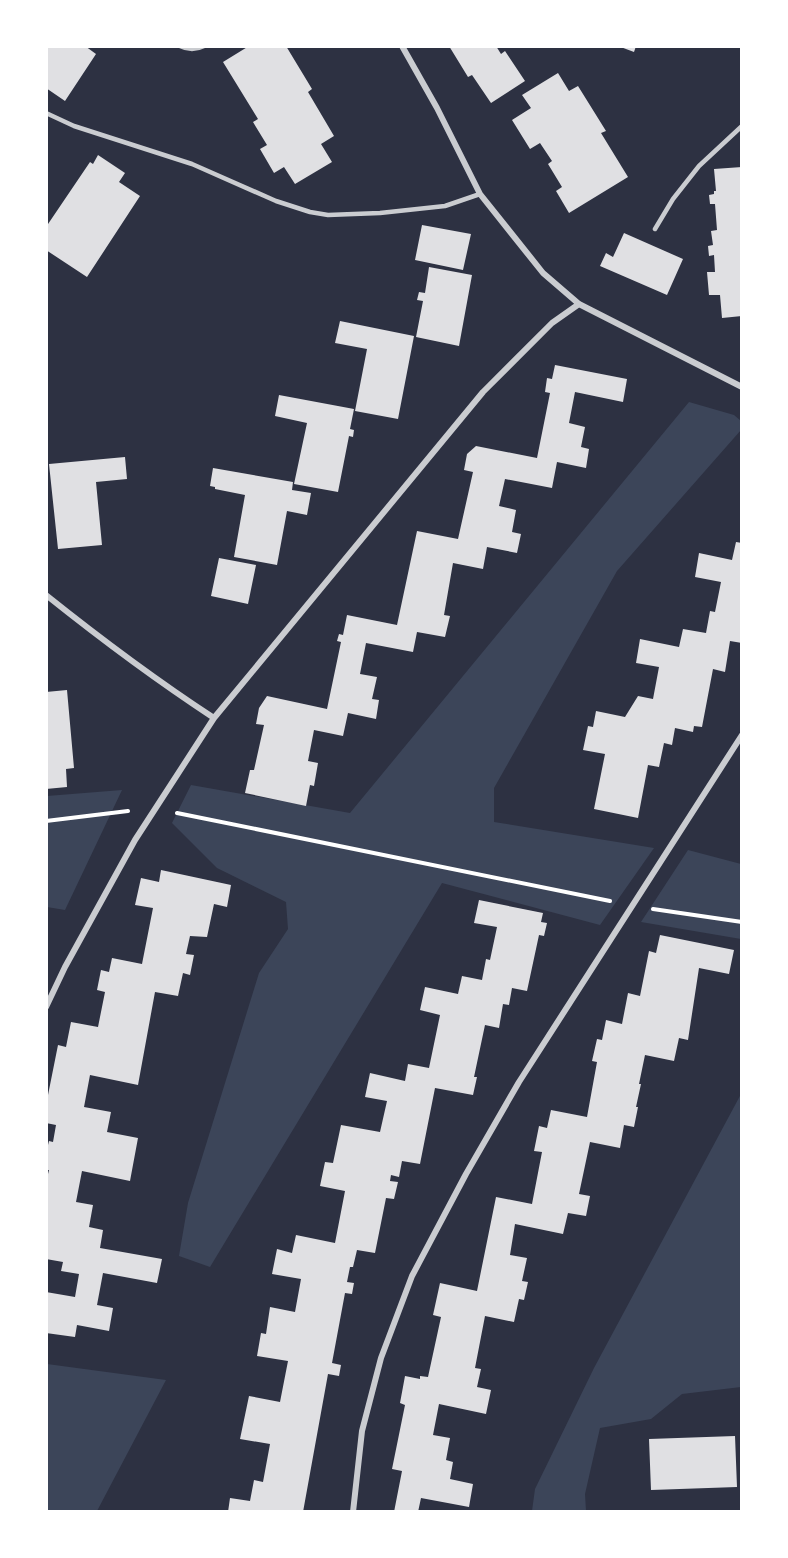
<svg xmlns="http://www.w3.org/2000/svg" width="788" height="1558" font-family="'Exo 2',sans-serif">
<rect width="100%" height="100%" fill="#2d3142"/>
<path fill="#3c4559" d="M 689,402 L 734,415 L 741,421 L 741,430 L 617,571 L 494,788 L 494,822 L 654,848 L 600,925 L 442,883 L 210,1267 L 179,1256 L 188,1203 L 259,973 L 288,929 L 286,902 L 217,868 L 172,823 L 191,785 L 350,813 Z
M 122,790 L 65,910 L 47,907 L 47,796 Z
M 688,850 L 741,864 L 741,939 L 641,922 Z
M 741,1094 L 741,1387 L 682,1394 L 651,1419 L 600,1428 L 585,1494 L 586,1511 L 532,1511 L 535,1489 L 594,1368 Z
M 47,1364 L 166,1380 L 97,1511 L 47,1511 Z"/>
<path fill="#e0e0e3" d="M 46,46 L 85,46 L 96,54 L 65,101 L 46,88 Z
M 249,46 L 286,46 L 312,89 L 308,92 L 334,136 L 321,144 L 332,162 L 295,184 L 284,167 L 274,173 L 260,149 L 267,145 L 253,122 L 258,119 L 223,62 Z
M 449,46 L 496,46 L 501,54 L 505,51 L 525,81 L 491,103 L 472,75 L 468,77 Z
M 618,46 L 636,46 L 634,52 Z
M 558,73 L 569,91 L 578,86 L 606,131 L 601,133 L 628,177 L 569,213 L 556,191 L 562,187 L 548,164 L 552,161 L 540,143 L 530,149 L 512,120 L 531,108 L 522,95 Z
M 98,155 L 125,173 L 119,182 L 140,196 L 87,277 L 46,250 L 46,227 L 90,162 L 93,164 Z
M 742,167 L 742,316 L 722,318 L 720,295 L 709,295 L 707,272 L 715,272 L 714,255 L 709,256 L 708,246 L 713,245 L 711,231 L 717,230 L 715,204 L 710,204 L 709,195 L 714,194 L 714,191 L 716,191 L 714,169 Z
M 422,225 L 471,234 L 463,270 L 415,260 Z
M 624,233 L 683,259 L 667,295 L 600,266 L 606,253 L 613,257 Z
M 429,267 L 472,275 L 459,346 L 416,337 L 423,301 L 417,300 L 419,292 L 425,293 Z
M 340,321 L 414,336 L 398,419 L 355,411 L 367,349 L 335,343 Z
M 555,365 L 627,379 L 623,402 L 575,392 L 569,423 L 585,427 L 581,447 L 589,449 L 586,468 L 557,462 L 552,488 L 505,479 L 499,506 L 516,510 L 512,532 L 521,534 L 517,553 L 487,547 L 483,569 L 453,563 L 444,615 L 450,616 L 445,637 L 417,632 L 413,652 L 366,643 L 360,674 L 377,677 L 372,699 L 379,700 L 376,719 L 348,713 L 343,736 L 314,730 L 308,761 L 318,763 L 314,786 L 310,785 L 306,806 L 245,793 L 250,770 L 254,770 L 264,725 L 256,724 L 259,708 L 267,696 L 327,709 L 341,642 L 337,641 L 339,634 L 343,635 L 347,615 L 397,625 L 417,531 L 458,539 L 473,472 L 464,470 L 467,454 L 476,446 L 537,458 L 550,393 L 545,392 L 547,378 L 552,379 Z
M 279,395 L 354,409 L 350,429 L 354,430 L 353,437 L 349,436 L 338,492 L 294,484 L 307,423 L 275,416 Z
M 125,457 L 127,479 L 96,482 L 102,545 L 58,549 L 49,464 Z
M 213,468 L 293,482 L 292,490 L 311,493 L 307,515 L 287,511 L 277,565 L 234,557 L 245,495 L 215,489 L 215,487 L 210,486 Z
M 736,542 L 742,543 L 742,643 L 730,641 L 725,672 L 713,669 L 702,727 L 694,726 L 693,732 L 675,728 L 672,745 L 664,743 L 659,767 L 648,765 L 638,818 L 594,809 L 605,754 L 583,750 L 588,726 L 593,727 L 596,711 L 625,717 L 638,696 L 653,699 L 659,667 L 636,663 L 640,639 L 679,647 L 683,629 L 706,633 L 710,611 L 715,612 L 721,582 L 695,577 L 699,553 L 732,560 Z
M 219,558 L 256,565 L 248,604 L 211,596 Z
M 67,690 L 74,768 L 66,769 L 67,787 L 46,789 L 46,692 Z
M 161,870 L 231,885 L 227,907 L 214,904 L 207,937 L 190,936 L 186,954 L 194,955 L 190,975 L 183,973 L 178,996 L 155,992 L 138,1085 L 90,1075 L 84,1107 L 111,1112 L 107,1132 L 138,1138 L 130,1181 L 82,1171 L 76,1202 L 93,1205 L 89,1227 L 103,1230 L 100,1248 L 162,1259 L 157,1283 L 103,1273 L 97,1305 L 113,1308 L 109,1331 L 77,1325 L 75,1337 L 46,1333 L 48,1316 L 46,1316 L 46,1292 L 75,1297 L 79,1274 L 61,1271 L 63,1262 L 46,1259 L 46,1182 L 49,1170 L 46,1170 L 46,1153 L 49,1141 L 53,1142 L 56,1125 L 46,1123 L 46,1105 L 58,1045 L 66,1047 L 71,1022 L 98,1027 L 105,992 L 97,990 L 101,970 L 109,972 L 112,958 L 142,964 L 153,908 L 135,905 L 141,878 L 159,882 Z
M 479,900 L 543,913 L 541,922 L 547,923 L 544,936 L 539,935 L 527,991 L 512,988 L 509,1005 L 503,1004 L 499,1028 L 485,1025 L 474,1077 L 477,1077 L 473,1095 L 435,1088 L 420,1164 L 402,1161 L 399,1177 L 391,1175 L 390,1181 L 398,1182 L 394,1199 L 386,1198 L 375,1253 L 357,1250 L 353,1267 L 350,1267 L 347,1282 L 354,1283 L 352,1294 L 345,1293 L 332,1363 L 341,1365 L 339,1376 L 328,1374 L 303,1512 L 228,1512 L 230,1498 L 250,1501 L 254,1480 L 263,1482 L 270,1444 L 240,1439 L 249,1396 L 280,1402 L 288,1361 L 257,1356 L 261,1333 L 266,1334 L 270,1307 L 295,1312 L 301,1279 L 272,1274 L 277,1249 L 292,1253 L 296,1235 L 335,1243 L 345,1191 L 320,1186 L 325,1162 L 333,1163 L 341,1125 L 380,1132 L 387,1101 L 365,1097 L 370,1073 L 405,1081 L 408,1064 L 429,1068 L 440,1015 L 420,1010 L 425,987 L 458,994 L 462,976 L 482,980 L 486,959 L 490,960 L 497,927 L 474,923 Z
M 660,935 L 734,950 L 729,974 L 699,968 L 688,1040 L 679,1038 L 674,1061 L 645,1055 L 639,1084 L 641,1084 L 636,1107 L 638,1107 L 634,1127 L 624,1125 L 620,1148 L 590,1142 L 579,1194 L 590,1196 L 586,1216 L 568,1213 L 563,1234 L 515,1224 L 510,1255 L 527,1258 L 522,1281 L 528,1282 L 524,1300 L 519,1299 L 514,1322 L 485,1316 L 475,1368 L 481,1369 L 477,1387 L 491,1390 L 486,1414 L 439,1404 L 433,1435 L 450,1438 L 446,1460 L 453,1462 L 450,1479 L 473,1484 L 469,1507 L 421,1498 L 418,1512 L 394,1512 L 402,1471 L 392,1469 L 405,1405 L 400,1403 L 405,1376 L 420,1379 L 420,1376 L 428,1377 L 441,1317 L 433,1315 L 440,1283 L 477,1291 L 496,1197 L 532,1204 L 542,1152 L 534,1151 L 539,1126 L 547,1128 L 551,1110 L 587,1117 L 597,1062 L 592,1061 L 597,1039 L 602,1040 L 606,1020 L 622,1024 L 628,993 L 640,996 L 649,951 L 656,953 Z
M 735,1436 L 737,1487 L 651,1490 L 649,1439 Z"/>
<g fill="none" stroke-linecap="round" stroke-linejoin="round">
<path stroke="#fff" stroke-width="4" d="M 177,813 L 610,901
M 46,821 L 128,811
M 653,909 L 742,922"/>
<path stroke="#caccd0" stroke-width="4.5" d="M 180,46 C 188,50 196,50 204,46
M 46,113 L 74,126 L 192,164 L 276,201 L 310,212 L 328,215 L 380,213 L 445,206 L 480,194
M 655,229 L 673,199 L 699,166 L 742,126"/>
<path stroke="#caccd0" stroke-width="6" d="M 402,46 L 437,108 L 480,194 L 543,273 L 579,304 L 742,387
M 46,595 C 101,639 156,680 214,718
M 46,1007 L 65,967 L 135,840 L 214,718 L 483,392 L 552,323 L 579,304
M 353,1512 L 362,1431 L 381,1358 L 412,1276 L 466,1174 L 519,1082 L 742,735"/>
</g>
<rect width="788" height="1558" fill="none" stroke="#ffffff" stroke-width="96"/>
</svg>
